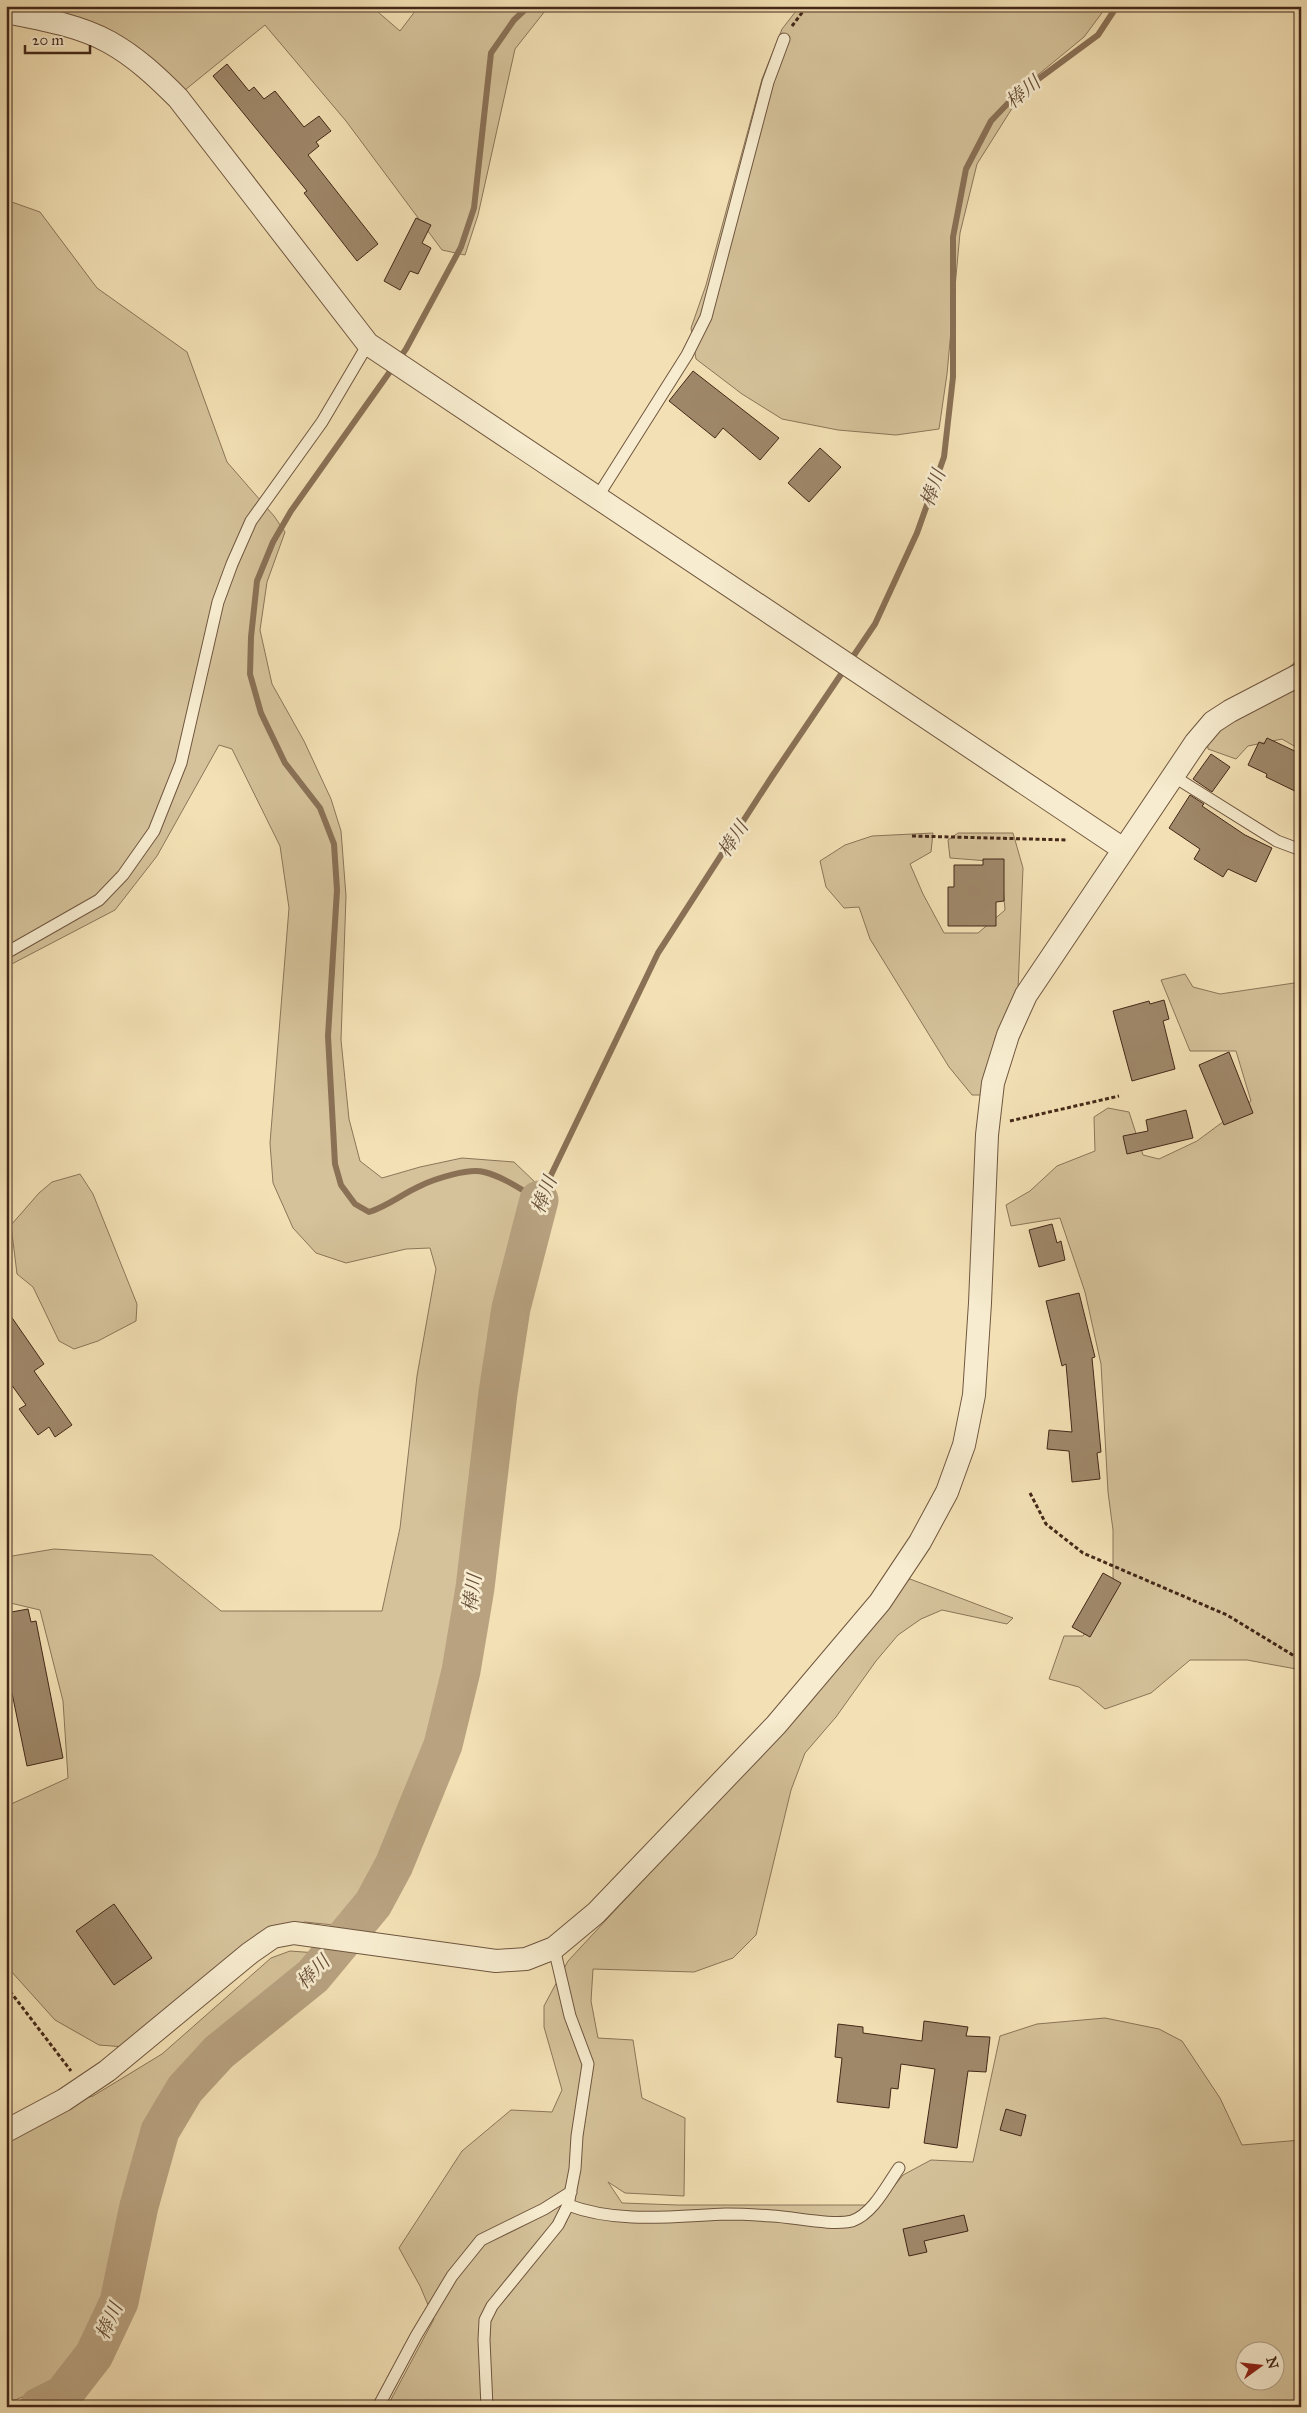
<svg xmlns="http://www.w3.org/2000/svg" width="1307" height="2413" font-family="'IM FELL Great Primer','Noto Serif JP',serif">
<rect width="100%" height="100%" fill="#f3e1b5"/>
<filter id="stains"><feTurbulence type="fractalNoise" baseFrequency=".004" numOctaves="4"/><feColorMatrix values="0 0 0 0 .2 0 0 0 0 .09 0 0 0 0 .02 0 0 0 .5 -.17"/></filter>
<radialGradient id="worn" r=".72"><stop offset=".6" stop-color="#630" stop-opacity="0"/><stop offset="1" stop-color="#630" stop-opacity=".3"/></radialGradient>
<path fill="#d5c29a" stroke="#8c7559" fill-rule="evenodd" d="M 21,6 L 371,6 L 400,31 L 419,6 L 549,6 L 515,49 L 478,215 L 465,255 L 442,250 L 346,121 L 265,25 L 185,90 Z
M 800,6 L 1107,6 L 1084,37 L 1028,83 L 977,164 L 960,233 L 947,374 L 939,429 L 896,435 L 838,430 L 782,419 L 742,394 L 696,359 L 691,328 L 706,285 L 762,79 L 782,29 Z
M 6,200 L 40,212 L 97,288 L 187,352 L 227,462 L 274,516 L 285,532 L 267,582 L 260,630 L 272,684 L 304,741 L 331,799 L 341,831 L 346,896 L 341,1040 L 349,1119 L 360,1161 L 382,1178 L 420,1167 L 462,1158 L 514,1162 L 537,1184 L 545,1202 L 521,1308 L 509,1389 L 485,1611 L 471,1677 L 424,1811 L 382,1909 L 371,1929 L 305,1922 L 263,1932 L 185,1992 L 125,2047 L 99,2045 L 55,2020 L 10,1970 L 6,1934 L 6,1908 L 11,1863 L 9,1805 L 68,1778 L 63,1701 L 40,1610 L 6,1602 L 6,1557 L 54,1549 L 152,1555 L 221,1611 L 382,1611 L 400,1528 L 417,1376 L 436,1269 L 430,1248 L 406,1249 L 346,1263 L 316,1253 L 293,1228 L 273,1183 L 270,1143 L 289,908 L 280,846 L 232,749 L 219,745 L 157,856 L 115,910 L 6,967 Z
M 1301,657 L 1301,750 L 1282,739 L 1248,746 L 1236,759 L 1208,749 L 1207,738 Z
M 933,833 L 931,852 L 910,864 L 923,894 L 944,933 L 978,933 L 1005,910 L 1001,862 L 950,858 L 948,840 L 958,833 L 1013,833 L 1023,868 L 1018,990 L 995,1038 L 984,1095 L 972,1095 L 949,1067 L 870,939 L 859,907 L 844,908 L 826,887 L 820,861 L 845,845 L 872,836 Z
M 1185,974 L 1193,987 L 1220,994 L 1301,982 L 1301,1672 L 1296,1669 L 1247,1660 L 1190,1660 L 1151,1693 L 1105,1709 L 1079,1687 L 1049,1679 L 1064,1636 L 1083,1636 L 1113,1585 L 1113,1530 L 1108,1492 L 1101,1364 L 1085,1292 L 1060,1218 L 1011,1226 L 1006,1205 L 1030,1191 L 1057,1166 L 1095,1151 L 1094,1117 L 1108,1108 L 1129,1112 L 1143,1155 L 1159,1159 L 1197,1141 L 1251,1101 L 1236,1051 L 1190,1051 L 1161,980 Z
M 80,1174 L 93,1194 L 137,1304 L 136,1321 L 98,1341 L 74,1349 L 59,1341 L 33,1287 L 17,1274 L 11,1225 L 39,1193 L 52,1182 Z
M 910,1579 L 1013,1618 L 1007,1624 L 942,1610 L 921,1619 L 898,1635 L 876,1661 L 836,1717 L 805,1753 L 791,1790 L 756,1935 L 733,1958 L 694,1972 L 593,1969 L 591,2001 L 598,2038 L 633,2040 L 642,2098 L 685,2118 L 684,2196 L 625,2193 L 608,2182 L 622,2203 L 678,2205 L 879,2205 L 903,2175 L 931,2160 L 973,2162 L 1000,2036 L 1037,2024 L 1105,2018 L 1159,2029 L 1182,2041 L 1220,2098 L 1242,2145 L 1301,2140 L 1301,2407 L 387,2407 L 434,2319 L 420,2286 L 399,2248 L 462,2151 L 511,2110 L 552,2112 L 562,2090 L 544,2027 L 544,2006 L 568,1961 L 711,1807 L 899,1586 ZM 1244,2350 L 1274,2350 L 1274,2380 L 1244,2380 Z
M 290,1951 L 317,1953 L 320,1958 L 305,1973 L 223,2040 L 186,2077 L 156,2121 L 136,2177 L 110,2296 L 93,2337 L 64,2380 L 15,2400 L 6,2401 L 6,2120 L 93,2096 L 162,2054 L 271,1958 Z"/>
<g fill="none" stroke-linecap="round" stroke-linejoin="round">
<path stroke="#8a7156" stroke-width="6" d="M 529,6 L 514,20 L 491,53 L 474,208 L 461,247 L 406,349 L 291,511 L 273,542 L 257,581 L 251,637 L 250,674 L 261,713 L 285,763 L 320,808 L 334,844 L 337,890 L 328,1036 L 335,1164 L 341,1185 L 355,1204 L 369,1212 C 388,1206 402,1194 420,1186 C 434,1179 468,1168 484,1172 C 504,1177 522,1190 539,1200 L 658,953 L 771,778 L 875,624 L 917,533 L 944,457 L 953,377 L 953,237 L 966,169 L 991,121 L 1014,97 L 1098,35 L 1117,6"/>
<path stroke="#b8a280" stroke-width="39" d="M 39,2407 L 63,2395 L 94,2355 L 119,2302 L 139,2206 L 160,2131 L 185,2089 L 219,2052 L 313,1976 L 373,1904 L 394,1865 L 443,1745 L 461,1671 L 475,1588 L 498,1393 L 511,1308 L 539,1200"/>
</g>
<path fill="#9f886a" stroke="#442818" d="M 227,64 L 249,91 L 254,87 L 264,99 L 275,91 L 304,127 L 319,116 L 331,131 L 316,142 L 319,146 L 308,155 L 378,244 L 357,261 L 304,193 L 307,191 L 213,76 Z
M 416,218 L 431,225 L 422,243 L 431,248 L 418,274 L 410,271 L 400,290 L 384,281 Z
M 693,371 L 779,438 L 760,460 L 723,428 L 715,438 L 669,401 Z
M 820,448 L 841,467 L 809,502 L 788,483 Z
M 1267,738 L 1301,754 L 1301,794 L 1266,777 L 1267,774 L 1248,765 L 1259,742 L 1264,744 Z
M 1211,754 L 1230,767 L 1212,792 L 1193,779 Z
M 1190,795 L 1204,804 L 1202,806 L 1245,835 L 1272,848 L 1256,882 L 1228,869 L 1223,877 L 1194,859 L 1200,849 L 1169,828 Z
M 983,859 L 1004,859 L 1004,901 L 996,902 L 996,926 L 948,926 L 948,887 L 954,887 L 954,865 L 983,865 Z
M 1164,1000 L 1169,1019 L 1163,1021 L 1175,1069 L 1132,1081 L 1113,1011 L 1149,1001 L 1150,1004 Z
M 1229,1052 L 1253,1113 L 1224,1125 L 1199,1065 Z
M 1186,1110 L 1193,1138 L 1127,1154 L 1123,1136 L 1148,1131 L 1146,1120 Z
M 1052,1224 L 1057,1243 L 1061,1241 L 1065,1260 L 1039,1267 L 1029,1230 Z
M 1079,1293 L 1095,1357 L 1092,1358 L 1101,1452 L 1097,1453 L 1100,1479 L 1072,1482 L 1069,1451 L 1047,1449 L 1049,1430 L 1072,1432 L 1066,1364 L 1062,1366 L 1046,1301 Z
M 6,1309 L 44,1364 L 34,1371 L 72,1425 L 55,1437 L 49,1427 L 38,1435 L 19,1409 L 26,1405 L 6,1377 Z
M 1103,1573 L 1121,1583 L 1090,1637 L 1072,1627 Z
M 28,1609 L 31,1622 L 36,1621 L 63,1758 L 27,1766 L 6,1664 L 6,1613 Z
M 114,1904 L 152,1958 L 114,1985 L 76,1931 Z
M 924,2021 L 968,2027 L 966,2036 L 990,2037 L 986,2072 L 968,2071 L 957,2148 L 924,2143 L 935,2069 L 901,2064 L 898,2089 L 891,2088 L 889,2108 L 837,2102 L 842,2058 L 835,2057 L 838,2024 L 863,2027 L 863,2033 L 922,2041 Z
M 1006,2109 L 1026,2115 L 1021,2136 L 1000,2130 Z
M 964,2215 L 968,2231 L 924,2241 L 927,2252 L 909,2256 L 903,2229 Z"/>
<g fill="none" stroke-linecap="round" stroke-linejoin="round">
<g stroke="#70563f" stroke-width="13">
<path id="lane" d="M 598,496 L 687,355 L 706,317 L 768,82 L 784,39
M 1173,776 L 1277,841 L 1301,850
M 6,953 L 99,900 L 123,875 L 154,831 L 181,763 L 218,602 L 232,564 L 251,521 L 322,422 L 368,344
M 568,2205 C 618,2224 674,2216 726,2214 C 742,2214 757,2215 772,2216 C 794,2217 832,2226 852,2221 C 873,2214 887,2185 899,2168
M 378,2407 L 416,2336 L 452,2276 L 481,2240 L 544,2209 L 571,2192
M 487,2407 L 484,2340 L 485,2320 L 492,2306 L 558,2225 L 568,2205 L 575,2169 L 577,2136 L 588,2064 L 570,2016 L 554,1948"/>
</g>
<g stroke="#70563f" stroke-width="24">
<path id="street" d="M 6,12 C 41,19 78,25 109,42 C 136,57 157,77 178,98 L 368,344 L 1123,849
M 6,2131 L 64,2100 L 107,2071 L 250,1953 L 273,1937 L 294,1933 L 496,1961 L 526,1959 L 554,1948 L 596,1913 L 776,1725 L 880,1602 L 920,1542 L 947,1492 L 964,1445 L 974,1395 L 980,1303 L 987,1135 L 993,1083 L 1008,1035 L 1026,995 L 1196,742 L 1213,722 L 1230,711 L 1301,674"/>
</g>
<path stroke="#442818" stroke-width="3" stroke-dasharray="4 2.5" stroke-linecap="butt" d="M 792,26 L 807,6
M 912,836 L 1068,840
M 1010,1121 L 1119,1096
M 1030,1493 L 1046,1524 L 1083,1553 L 1227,1615 L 1301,1660
M 6,1986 L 71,2071"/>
<use href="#lane" stroke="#f7eccf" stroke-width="11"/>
<use href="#street" stroke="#f7eccf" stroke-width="22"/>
</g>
<g text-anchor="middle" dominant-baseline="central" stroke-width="5" stroke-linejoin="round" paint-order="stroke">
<g font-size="19" font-style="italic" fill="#674d37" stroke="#f7eccf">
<text transform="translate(1023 92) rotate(-40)">棒川</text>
<text transform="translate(933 488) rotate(-70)">棒川</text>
<text transform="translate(733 839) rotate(-57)">棒川</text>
<text transform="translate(544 1195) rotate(-69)">棒川</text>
<text transform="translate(472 1593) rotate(-82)">棒川</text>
<text transform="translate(313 1972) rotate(-45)">棒川</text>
<text transform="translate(109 2321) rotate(-66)">棒川</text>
</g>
</g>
<rect width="1307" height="2413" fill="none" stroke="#f3e1b5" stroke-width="25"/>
<rect x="8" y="8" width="1292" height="2398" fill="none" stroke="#442818" stroke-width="2.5"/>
<rect x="12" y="12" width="1282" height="2388" fill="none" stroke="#442818"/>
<g transform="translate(1260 2366) rotate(75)"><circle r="24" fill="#f7eccf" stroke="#af9e86"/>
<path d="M0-4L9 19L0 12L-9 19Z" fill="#8f2418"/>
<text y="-8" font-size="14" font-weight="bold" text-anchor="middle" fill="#442818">N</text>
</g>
<path d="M25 45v8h65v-8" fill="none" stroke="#442818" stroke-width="2.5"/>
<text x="32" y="45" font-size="15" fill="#442818" stroke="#f7eccf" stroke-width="4" paint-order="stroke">20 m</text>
<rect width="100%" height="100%" filter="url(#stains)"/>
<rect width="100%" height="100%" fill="url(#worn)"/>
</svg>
